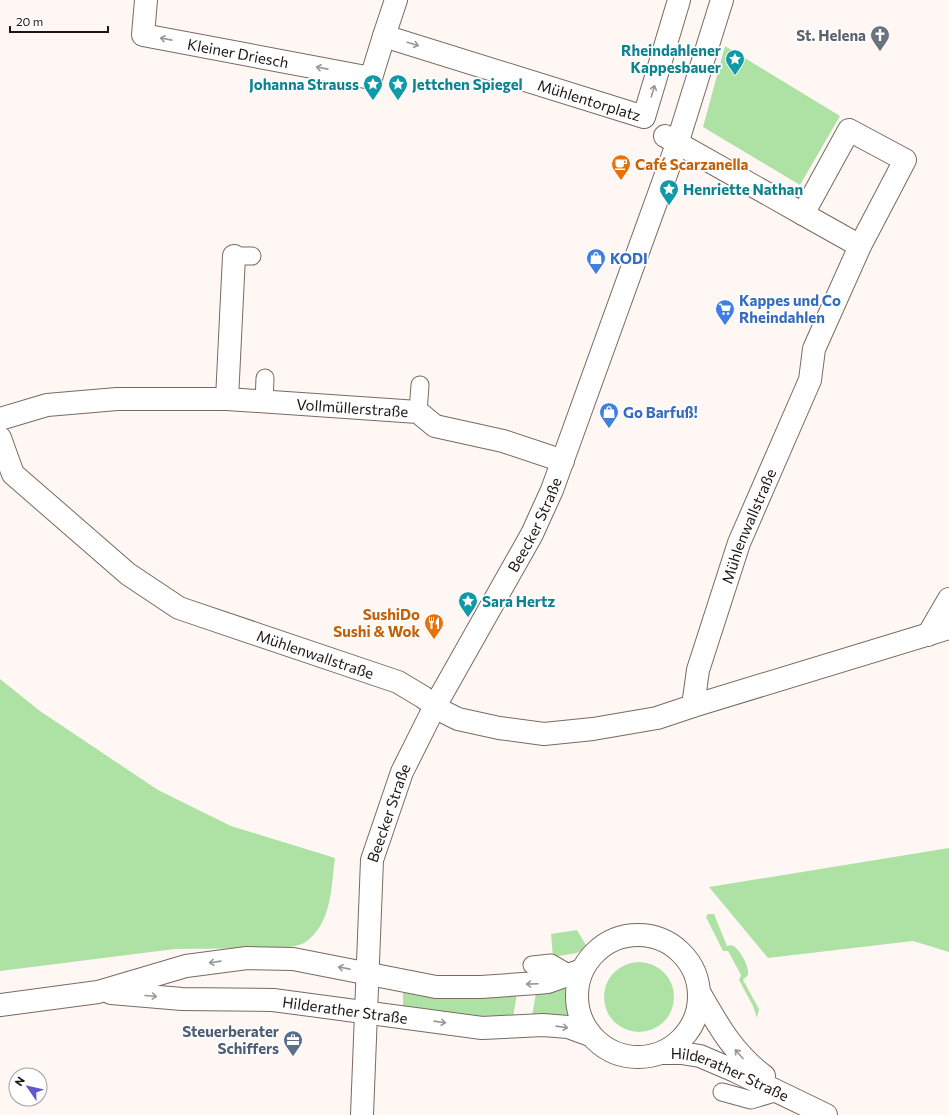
<svg xmlns="http://www.w3.org/2000/svg" width="949" height="1115" font-family="Commissioner,sans-serif">
<rect width="100%" height="100%" fill="#fef7f3"/>
<path fill="#aee2a5" d="M 725,46 L 840,116 L 800,185 L 703,127 Z
M 0,679 L 40,711 L 158,790 L 231,826 L 335,858 C 331,887 332,925 304,943 C 299,946 292,946 286,948 L 175,949 L 0,971 Z
M 949,848 L 949,952 L 913,941 L 768,958 L 709,887 Z
M 708,914 L 714,914 L 727,946 L 731,945 C 739,947 750,967 748,975 L 743,980 L 759,1009 L 757,1018 L 753,1006 L 739,980 L 741,975 L 728,951 L 723,951 L 706,917 Z
M 577,930 L 587,947 L 577,953 L 553,957 L 551,934 Z
M604 997a35 35 0 1 1 70 0a35 35 0 1 1-70 0Z
M 563,988 L 566,990 L 566,1003 L 567,1016 L 532,1016 L 536,993 Z
M 403,990 L 517,994 L 513,1017 L 477,1018 L 403,1007 Z"/>
<g fill="none" stroke-linecap="round" stroke-linejoin="round">
<g stroke="#796a60" stroke-width="19">
<path id="lane" d="M 234,256 L 252,256
M 264,402 L 265,378
M 418,412 L 420,385
M 532,965 L 551,963 L 570,974
M 722,1092 L 751,1100 L 778,1092"/>
</g>
<g stroke="#796a60" stroke-width="24">
<g id="street">
<path id="s1" d="M 146,0 L 143,35 L 371,78 L 384,36"/>
<path id="s2" d="M 396,0 L 384,36 L 644,117 L 679,0"/>
<path d="M 665,136 L 803,214"/>
<path d="M 227,399 L 234,256"/>
<path id="s3" d="M 0,419 L 47,405 L 117,399 L 227,399 L 418,412 L 435,426 L 503,441 L 563,461"/>
<path id="s4" d="M 0,438 L 13,474 L 128,574 L 179,608 L 398,682 L 423,697 L 442,711 L 458,719 L 499,728 L 544,734 L 593,729 L 657,718 L 693,706 L 949,628"/>
<path d="M 928,635 L 949,599"/>
<path id="s5" d="M 693,706 L 698,670 L 739,543 L 810,380 L 814,349 L 860,246 L 905,160 L 849,130 L 803,214 L 860,246"/>
<path id="s6" d="M 362,1115 L 372,860 L 402,772 L 435,706 L 532,534 L 552,490 L 677,144 L 722,0"/>
</g>
</g>
<g stroke="#796a60" stroke-width="24">
<g id="secondary">
<circle cx="638" cy="996" r="61"/>
<path d="M 699,992 C 718,1025 733,1053 764,1076"/>
<path id="s7" d="M 111,993 L 182,999 L 273,1000 L 482,1028 L 543,1025 L 568,1027 L 590,1035"/>
<path d="M 0,1005 L 98,992 L 186,966 L 247,958 L 293,959 L 436,987 L 481,987 L 537,983 L 548,982 L 582,970"/>
<path id="s8" d="M 663,1053 L 681,1053 L 700,1056 L 735,1071 L 826,1115"/>
</g>
</g>
<use href="#lane" stroke="#fff" stroke-width="17"/>
<use href="#street" stroke="#fff" stroke-width="22"/>
<use href="#secondary" stroke="#fff" stroke-width="22"/>
</g>
<defs><path id="oneway-shaft" d="M-6 0H5M1.5-3L5.5 0L1.5 3" fill="none" stroke-width="1.6" stroke-linecap="round" stroke-linejoin="round"/></defs>
<g stroke="#999795">
<use href="#oneway-shaft" transform="translate(166 39) rotate(-169)"/>
<use href="#oneway-shaft" transform="translate(413 44) rotate(17)"/>
<use href="#oneway-shaft" transform="translate(322 68) rotate(-169)"/>
<use href="#oneway-shaft" transform="translate(653 91) rotate(-73)"/>
<use href="#oneway-shaft" transform="translate(215 962) rotate(172)"/>
<use href="#oneway-shaft" transform="translate(344 968) rotate(-169)"/>
<use href="#oneway-shaft" transform="translate(532 984) rotate(178)"/>
<use href="#oneway-shaft" transform="translate(151 996) rotate(5)"/>
<use href="#oneway-shaft" transform="translate(440 1022) rotate(8)"/>
<use href="#oneway-shaft" transform="translate(562 1027) rotate(8)"/>
<use href="#oneway-shaft" transform="translate(739 1054) rotate(-131)"/>
</g>
<defs>
<g id="church-pin" transform="scale(1)"><path d="M0 17L-7.5 6A9.5 9.5 0 1 1 7.5 6Z" fill="#6b7280" stroke="#fff"/><path d="M-1.2-6h2.4v3.5h3.3v2.4h-3.3V6h-2.4V-.1h-3.3v-2.4h3.3Z" fill="#fff"/></g>
<g id="sight-pin" transform="scale(1)"><path d="M0 17L-7.5 6A9.5 9.5 0 1 1 7.5 6Z" fill="#0f9aa8" stroke="#fff"/><path d="M0-6L1.8-2.2L6-1.7L2.9 1.2L3.7 5.4L0 3.3L-3.7 5.4L-2.9 1.2L-6-1.7L-1.8-2.2Z" fill="#fff"/></g>
<g id="cafe-pin" transform="scale(1)"><path d="M0 17L-7.5 6A9.5 9.5 0 1 1 7.5 6Z" fill="#e8710a" stroke="#fff"/><path d="M-5.5-4.5H6V0H3Q3 3.5 0 3.5H-2.5Q-5.5 3.5-5.5 0ZM3-3.2v2h1.7v-2ZM-6 4.5H4V6H-6Z" fill="#fff"/></g>
<g id="shop-pin" transform="scale(1)"><path d="M0 17L-7.5 6A9.5 9.5 0 1 1 7.5 6Z" fill="#3f7fe0" stroke="#fff"/><path d="M-5-2.5h2.3a2.7 3.5 0 0 1 5.4 0H5L5.5 6h-11ZM-1.5-2.5h3a1.5 2.3 0 0 0-3 0Z" fill="#fff"/></g>
<g id="supermarket-pin" transform="scale(1)"><path d="M0 17L-7.5 6A9.5 9.5 0 1 1 7.5 6Z" fill="#3f7fe0" stroke="#fff"/><path d="M-6-5.5h2.5l.6 2H6L4.5 2H-2.5L-4.4-4H-6ZM-1.5 3.2a1.3 1.3 0 1 0 .1 0ZM3 3.2a1.3 1.3 0 1 0 .1 0Z" fill="#fff"/></g>
<g id="restaurant-pin" transform="scale(1)"><path d="M0 17L-7.5 6A9.5 9.5 0 1 1 7.5 6Z" fill="#e8710a" stroke="#fff"/><path d="M-5-6h1v4h1v-4h1v4h1v-4h1v5L-1.5 .5V6h-2V.5L-5-1ZM5-6V6H3V1.5H1.5Q1.5-4 5-6Z" fill="#fff"/></g>
<g id="office-pin" transform="scale(1)"><path d="M0 17L-7.5 6A9.5 9.5 0 1 1 7.5 6Z" fill="#5c6f8a" stroke="#fff"/><path d="M-6-3h4V-5.5h4V-3h4V5H-6ZM-1-4.5V-3h2v-1.5ZM-6 0V1H6V0Z" fill="#fff"/></g>
</defs>
<g fill-rule="evenodd">
<use href="#church-pin" x="880" y="35"/>
<use href="#sight-pin" x="735" y="59"/>
<use href="#sight-pin" x="373" y="84"/>
<use href="#sight-pin" x="398" y="84"/>
<use href="#cafe-pin" x="621" y="164"/>
<use href="#sight-pin" x="669" y="189"/>
<use href="#shop-pin" x="596" y="258"/>
<use href="#supermarket-pin" x="725" y="309"/>
<use href="#shop-pin" x="609" y="412"/>
<use href="#sight-pin" x="468" y="601"/>
<use href="#restaurant-pin" x="434" y="623"/>
<use href="#office-pin" x="293" y="1040"/>
</g>
<g text-anchor="middle" dominant-baseline="central" stroke-width="3.5" stroke-linejoin="round" paint-order="stroke">
<g font-size="15" font-weight="bold" fill="#5b616d" stroke="#fff" text-anchor="end">
<text x="866" y="35">St. Helena</text>
</g>
<g font-size="15" font-weight="bold" fill="#0d838f" stroke="#fff" text-anchor="start">
<text x="721" y="50" text-anchor="end">Rheindahlener<tspan x="721" dy="17">Kappesbauer</tspan></text>
<text x="359" y="84" text-anchor="end">Johanna Strauss</text>
<text x="412" y="84">Jettchen Spiegel</text>
<text x="683" y="189">Henriette Nathan</text>
<text x="482" y="601">Sara Hertz</text>
</g>
<g font-size="15" fill="#1d1713" stroke="#fff">
<text stroke="none"><textPath href="#s1" startOffset="132">Kleiner Driesch</textPath></text>
<text stroke="none"><textPath href="#s2" startOffset="253">Mühlentorplatz</textPath></text>
<text stroke="none"><textPath href="#s3" startOffset="355">Vollmüllerstraße</textPath></text>
<text stroke="none"><textPath href="#s6" startOffset="629">Beecker Straße</textPath></text>
<text stroke="none"><textPath href="#s5" startOffset="189">Mühlenwallstraße</textPath></text>
<text stroke="none"><textPath href="#s4" startOffset="396">Mühlenwallstraße</textPath></text>
<text stroke="none"><textPath href="#s6" startOffset="305">Beecker Straße</textPath></text>
<text stroke="none"><textPath href="#s7" startOffset="235">Hilderather Straße</textPath></text>
<text stroke="none"><textPath href="#s8" startOffset="71">Hilderather Straße</textPath></text>
</g>
<g font-size="15" font-weight="bold" fill="#c56008" stroke="#fff" text-anchor="start">
<text x="635" y="164">Café Scarzanella</text>
<text x="420" y="614" text-anchor="end">SushiDo<tspan x="420" dy="17">Sushi &amp; Wok</tspan></text>
</g>
<g font-size="15" font-weight="bold" fill="#366cbe" stroke="#fff" text-anchor="start">
<text x="610" y="258">KODI</text>
<text x="739" y="300">Kappes und Co<tspan x="739" dy="17">Rheindahlen</tspan></text>
<text x="623" y="412">Go Barfuß!</text>
</g>
<g font-size="15" font-weight="bold" fill="#4e5e75" stroke="#fff" text-anchor="end">
<text x="279" y="1031">Steuerberater<tspan x="279" dy="17">Schiffers</tspan></text>
</g>
</g>
<g transform="translate(28 1087) rotate(304)"><circle r="19" fill="#ffffff" stroke="#a5a2a1"/>
<path d="M0-3L7 15L0 10L-7 15Z" fill="#6357d0"/>
<text y="-6" font-size="11" font-weight="bold" text-anchor="middle" fill="#1d1713">N</text>
</g>
<path d="M10 26v6h98v-6" fill="none" stroke="#1d1713" stroke-width="2"/>
<text x="16" y="26" font-size="12" fill="#1d1713" stroke="#ffffff" stroke-width="3" paint-order="stroke">20 m</text>
</svg>
